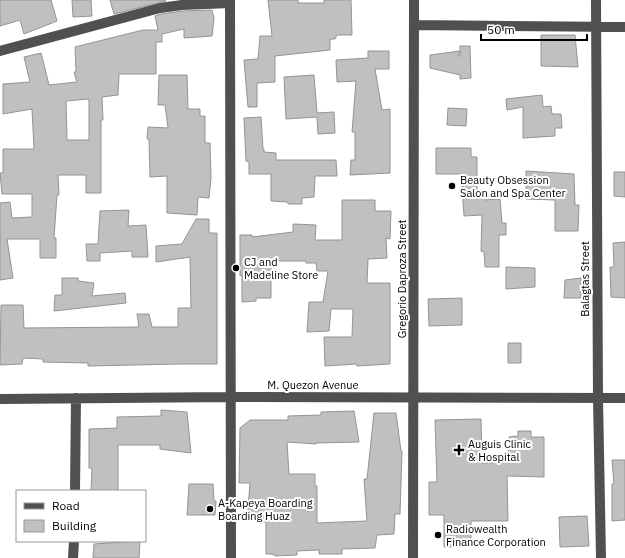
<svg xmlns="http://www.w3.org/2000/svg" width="625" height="558" font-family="'IBM Plex Sans',sans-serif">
<rect width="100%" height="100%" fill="#fff"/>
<path fill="#c0c0c0" stroke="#949494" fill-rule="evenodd" d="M 0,0 L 51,0 L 57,21 L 24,34 L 20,20 L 0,26 Z
M 72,0 L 91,0 L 92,16 L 73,17 Z
M 110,0 L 165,0 L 166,1 L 114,14 Z
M 268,0 L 298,0 L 298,3 L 324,3 L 324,0 L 351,0 L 352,35 L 337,35 L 335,39 L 330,39 L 330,50 L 275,56 L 275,82 L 257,83 L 257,107 L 248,107 L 244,60 L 258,59 L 260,36 L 272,36 Z
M 212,10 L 214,18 L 212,36 L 184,38 L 184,29 L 162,34 L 162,42 L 156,42 L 156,74 L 119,74 L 118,95 L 102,97 L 103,120 L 101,120 L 101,193 L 86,193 L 86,175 L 58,175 L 59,195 L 57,195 L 54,238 L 56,238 L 56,258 L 40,258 L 40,239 L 7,239 L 13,278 L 0,280 L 0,203 L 10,202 L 12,218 L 32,217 L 32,194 L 2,194 L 0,173 L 3,173 L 3,149 L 34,149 L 32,109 L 3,114 L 3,84 L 30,82 L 24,57 L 41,53 L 49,85 L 77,82 L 74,72 L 76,72 L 75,47 L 143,30 L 158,30 L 155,16 L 161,14 L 183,11 ZM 89,99 L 89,140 L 67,140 L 66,101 Z
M 541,35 L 575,35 L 578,67 L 541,66 Z
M 460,46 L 470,46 L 471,78 L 460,79 L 460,75 L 430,68 L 430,55 L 460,51 L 458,56 L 460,56 Z
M 368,51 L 389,51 L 389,69 L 375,69 L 382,110 L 390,109 L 390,173 L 350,175 L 351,160 L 355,160 L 355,132 L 352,132 L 356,81 L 337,82 L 336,60 L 368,58 Z
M 159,75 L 187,75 L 188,109 L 200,109 L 200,116 L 205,116 L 205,143 L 210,143 L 211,178 L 209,198 L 198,197 L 197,215 L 167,213 L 167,176 L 150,177 L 149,139 L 147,139 L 148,127 L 168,128 L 165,105 L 158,105 Z
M 314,75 L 317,113 L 334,112 L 335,133 L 318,134 L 317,117 L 286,119 L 284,77 Z
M 542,95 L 543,107 L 551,106 L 552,114 L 561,114 L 562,128 L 555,128 L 555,136 L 523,138 L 523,107 L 507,110 L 506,99 Z
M 448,108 L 467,109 L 466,126 L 447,125 Z
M 261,117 L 263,149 L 264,149 L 264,152 L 276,153 L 276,160 L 336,160 L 337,176 L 315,176 L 314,197 L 302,198 L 302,204 L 288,204 L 288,202 L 271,201 L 271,174 L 249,174 L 249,162 L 246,161 L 244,118 Z
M 436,148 L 471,148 L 471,157 L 477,157 L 477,190 L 484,190 L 485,200 L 500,199 L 502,223 L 506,223 L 506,235 L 499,235 L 499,267 L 485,267 L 484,252 L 481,251 L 482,215 L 464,216 L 461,174 L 436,174 Z
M 526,171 L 574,174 L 575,205 L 579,205 L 578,231 L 555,231 L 555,200 L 526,199 Z
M 614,172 L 625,172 L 625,197 L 614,196 Z
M 342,200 L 375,200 L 375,211 L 391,211 L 390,239 L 386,238 L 387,258 L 368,259 L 367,283 L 390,283 L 390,364 L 357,366 L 357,364 L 325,366 L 324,337 L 352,337 L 353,309 L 331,309 L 329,331 L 307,332 L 309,302 L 323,302 L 328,271 L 317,271 L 316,263 L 306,263 L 306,261 L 271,261 L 271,298 L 256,298 L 256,301 L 242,302 L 242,275 L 240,276 L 240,235 L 252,235 L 252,237 L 293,232 L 293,224 L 316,225 L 315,240 L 342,240 Z
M 129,210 L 128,226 L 146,225 L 148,257 L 132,257 L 132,251 L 100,253 L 100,261 L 87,261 L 86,244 L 98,244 L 100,211 Z
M 196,219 L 209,219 L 209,233 L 217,233 L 217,364 L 180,364 L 88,366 L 88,363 L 43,362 L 43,359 L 23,358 L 22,364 L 0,365 L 1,305 L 23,305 L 24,328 L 139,327 L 137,314 L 149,314 L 152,327 L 178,327 L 178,308 L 191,308 L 190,257 L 156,262 L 156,246 L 182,244 Z
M 625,242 L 625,298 L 611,297 L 610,267 L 614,267 L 613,243 Z
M 506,267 L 535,268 L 535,287 L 506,289 Z
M 62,278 L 78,278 L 78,281 L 94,283 L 92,296 L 125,293 L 126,303 L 54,311 L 55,295 L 62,295 Z
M 581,278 L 581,298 L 564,298 L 565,280 Z
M 462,298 L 462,325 L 429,326 L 428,299 Z
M 508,343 L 521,343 L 521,363 L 508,363 Z
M 161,410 L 187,412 L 191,453 L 160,449 L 160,445 L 118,445 L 118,491 L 91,491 L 92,468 L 89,468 L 89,429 L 117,428 L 117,417 L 161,416 Z
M 354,411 L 359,442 L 316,443 L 316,444 L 287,442 L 289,474 L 315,474 L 315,486 L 317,486 L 317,523 L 367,521 L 364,479 L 367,479 L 374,413 L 396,413 L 401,451 L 402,451 L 400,514 L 395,514 L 394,534 L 377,535 L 375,548 L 342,549 L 342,554 L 319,554 L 319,550 L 297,551 L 297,555 L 276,556 L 272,554 L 266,554 L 266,522 L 247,521 L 250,483 L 239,483 L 240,428 L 250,420 L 288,420 L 288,416 L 321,415 L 321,412 Z
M 481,419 L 482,463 L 508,462 L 509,437 L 518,436 L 518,431 L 531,431 L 531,437 L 544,437 L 544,477 L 507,476 L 508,521 L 471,521 L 471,547 L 444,547 L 444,515 L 429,515 L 429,482 L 437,482 L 435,420 Z
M 612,460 L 625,460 L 625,520 L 612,521 L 612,484 L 614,484 Z
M 189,484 L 213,484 L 214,501 L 216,501 L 215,515 L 187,515 Z
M 587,516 L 589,546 L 560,547 L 559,517 Z
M 140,541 L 139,558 L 93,558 L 94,544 Z"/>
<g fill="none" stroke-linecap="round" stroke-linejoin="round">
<path stroke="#505050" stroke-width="10" d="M 230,0 L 231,558
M 596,0 L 598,398 L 601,558
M 414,25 L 625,27
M 0,51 L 160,8 L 182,5 L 230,3
M 0,399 L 231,397 L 625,398
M 75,491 L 76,398
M 73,558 L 74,541
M 413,558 L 414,0"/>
</g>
<g fill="#000" stroke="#fff" stroke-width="1.5">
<circle cx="452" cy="186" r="4"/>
<circle cx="236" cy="268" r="4"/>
<path d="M457 444h4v4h4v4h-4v4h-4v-4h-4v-4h4z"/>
<circle cx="210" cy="509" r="4"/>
<circle cx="438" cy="535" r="4"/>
</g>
<g text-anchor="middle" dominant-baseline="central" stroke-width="4" stroke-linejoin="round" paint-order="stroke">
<g font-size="11" fill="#000" stroke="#fff" text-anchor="start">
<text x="460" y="180">Beauty Obsession<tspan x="460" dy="13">Salon and Spa Center</tspan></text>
<text x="244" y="262">CJ and<tspan x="244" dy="13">Madeline Store</tspan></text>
<text x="468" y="444">Auguis Clinic<tspan x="468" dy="13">&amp; Hospital</tspan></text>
<text x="218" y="503">A-Kapeya Boarding<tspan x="218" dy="13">Boarding Huaz</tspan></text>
<text x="446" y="529">Radiowealth<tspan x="446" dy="13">Finance Corporation</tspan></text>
</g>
<g font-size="11" fill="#000" stroke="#fff">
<text transform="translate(402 279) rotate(-90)">Gregorio Daproza Street</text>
<text transform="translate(585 279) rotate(-90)">Balagtas Street</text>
<text x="313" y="385">M. Quezon Avenue</text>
</g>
</g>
<rect x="16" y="490" width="130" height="52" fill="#ffffff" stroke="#999999"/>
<rect x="24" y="503" width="20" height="6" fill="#505050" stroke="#999999"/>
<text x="52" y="510" font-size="12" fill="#000000">Road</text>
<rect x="24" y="520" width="20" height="12" fill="#c0c0c0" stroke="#999999"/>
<text x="52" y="530" font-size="12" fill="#000000">Building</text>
<path d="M481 34v6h106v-6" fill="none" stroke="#000000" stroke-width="2"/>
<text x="487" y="34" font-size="12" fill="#000000" stroke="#ffffff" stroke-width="3" paint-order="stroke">50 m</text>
</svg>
